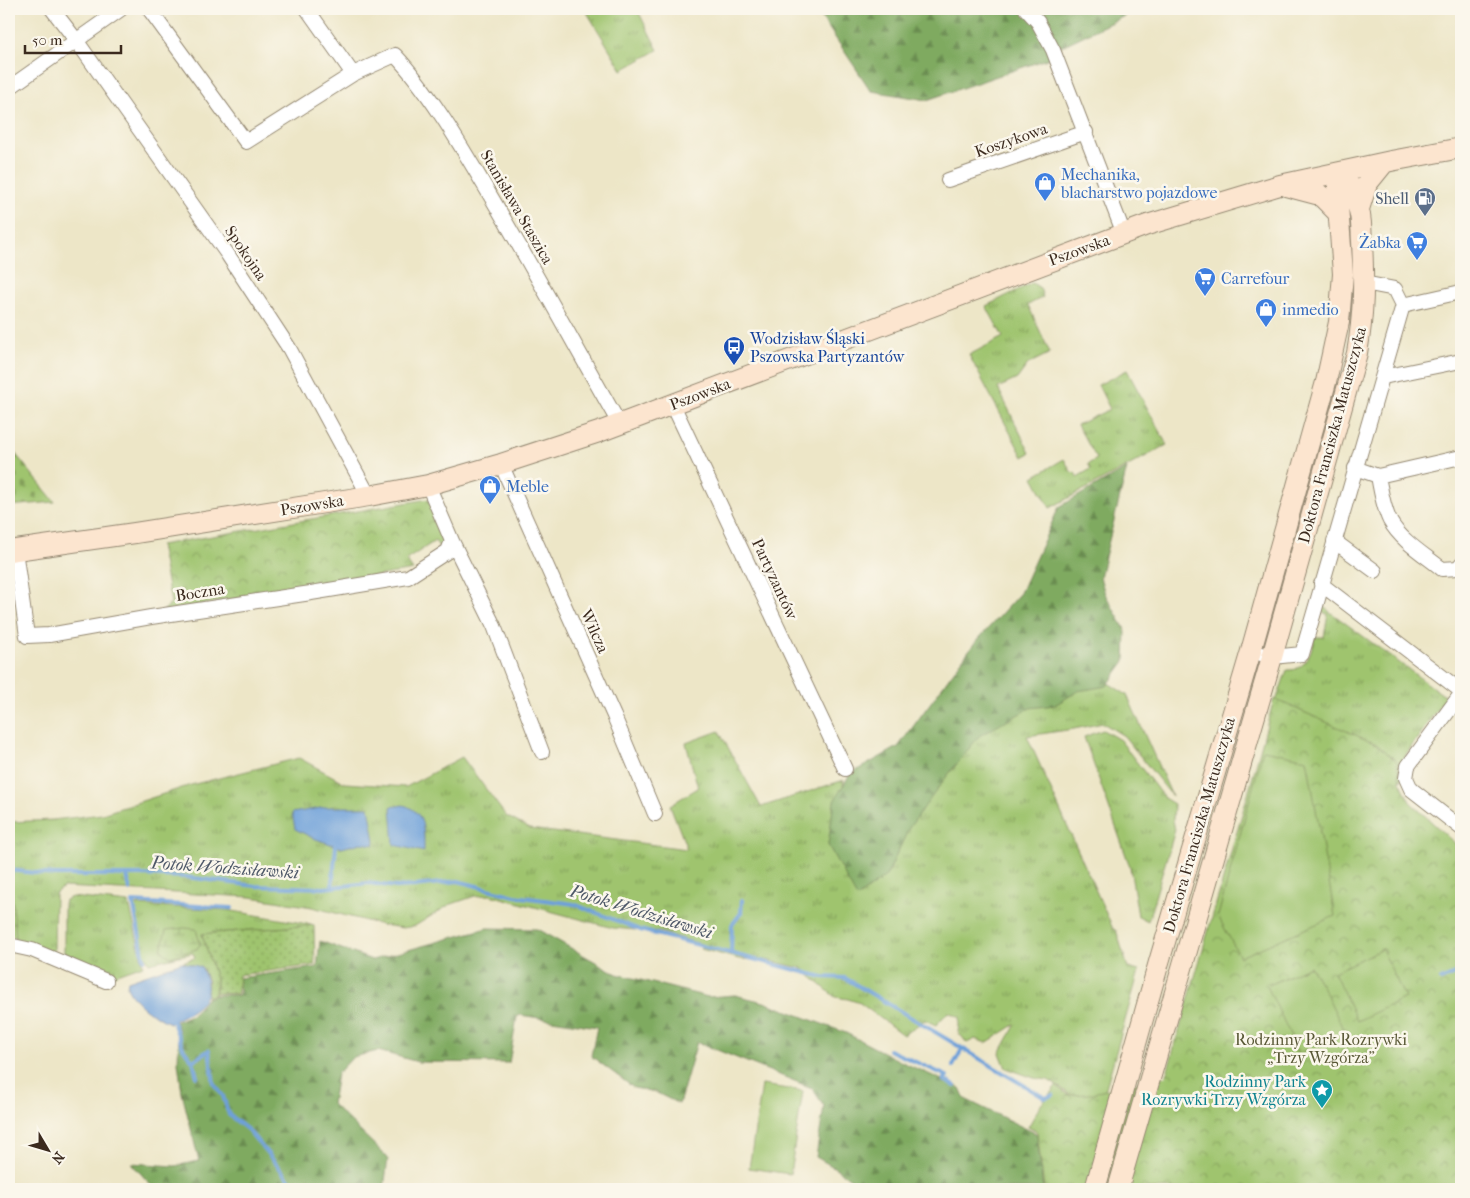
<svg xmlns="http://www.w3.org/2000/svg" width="1470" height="1198" font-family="'IM FELL French Canon',serif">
<defs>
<pattern id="grass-tufts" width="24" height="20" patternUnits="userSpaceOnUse" patternTransform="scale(1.25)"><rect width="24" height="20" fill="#9fc46e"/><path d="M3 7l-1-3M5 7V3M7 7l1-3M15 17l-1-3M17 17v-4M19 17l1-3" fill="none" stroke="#839f5a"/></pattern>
<pattern id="forest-firs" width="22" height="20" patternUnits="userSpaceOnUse" patternTransform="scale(1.25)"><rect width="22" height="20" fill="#7faa61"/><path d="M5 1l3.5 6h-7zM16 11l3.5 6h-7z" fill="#698b4f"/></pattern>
<pattern id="wetland-marsh" width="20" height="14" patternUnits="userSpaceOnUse" patternTransform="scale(1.25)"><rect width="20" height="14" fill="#9fc46e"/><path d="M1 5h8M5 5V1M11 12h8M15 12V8" fill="none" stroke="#839f5a"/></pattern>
<pattern id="cemetery-stones" width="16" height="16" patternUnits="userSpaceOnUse" patternTransform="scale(1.25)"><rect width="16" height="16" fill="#9fc46e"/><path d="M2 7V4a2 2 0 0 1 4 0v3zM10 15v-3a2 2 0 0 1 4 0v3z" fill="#839f5a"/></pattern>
<pattern id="park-crowns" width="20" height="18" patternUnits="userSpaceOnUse" patternTransform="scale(1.25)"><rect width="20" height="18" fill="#9fc46e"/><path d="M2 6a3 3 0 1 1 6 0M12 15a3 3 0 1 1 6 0" fill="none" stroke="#839f5a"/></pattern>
<pattern id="garden-dots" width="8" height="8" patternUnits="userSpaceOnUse" patternTransform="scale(1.25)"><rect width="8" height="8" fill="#9fc46e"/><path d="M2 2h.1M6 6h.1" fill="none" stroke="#839f5a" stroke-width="1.8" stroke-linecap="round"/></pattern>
</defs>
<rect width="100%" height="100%" fill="#fbf7ec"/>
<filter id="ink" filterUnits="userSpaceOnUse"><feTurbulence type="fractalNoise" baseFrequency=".02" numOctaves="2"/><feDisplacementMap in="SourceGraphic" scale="10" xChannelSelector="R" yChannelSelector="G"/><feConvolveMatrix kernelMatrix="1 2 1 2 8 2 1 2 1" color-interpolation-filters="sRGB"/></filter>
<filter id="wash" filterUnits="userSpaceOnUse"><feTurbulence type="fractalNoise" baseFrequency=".0096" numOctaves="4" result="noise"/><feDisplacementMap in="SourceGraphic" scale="20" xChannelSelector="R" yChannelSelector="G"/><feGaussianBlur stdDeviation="1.12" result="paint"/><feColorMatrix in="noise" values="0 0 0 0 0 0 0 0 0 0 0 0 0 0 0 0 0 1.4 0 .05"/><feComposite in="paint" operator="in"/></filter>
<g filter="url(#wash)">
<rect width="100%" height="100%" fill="#ede6c7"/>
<path fill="url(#grass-tufts)" stroke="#6d7746" d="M 585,9 L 637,9 L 658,50 L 622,70 Z
M 1032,283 L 1040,288 L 1043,297 L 1028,305 L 1050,353 L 1028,364 L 1017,379 L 998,388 L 1030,453 L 1023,457 L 969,355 L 1003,337 L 986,306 Z
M 1127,370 L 1167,445 L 1050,508 L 1033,477 L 1064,459 L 1072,473 L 1075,472 L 1077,477 L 1091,469 L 1088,464 L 1097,459 L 1077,425 L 1110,409 L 1098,385 Z
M 1322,606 L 1446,697 L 1405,756 L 1404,778 L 1399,780 L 1276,701 L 1287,670 C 1306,671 1311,652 1315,637 L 1324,637 L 1328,614 L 1320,612 Z
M 1105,681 L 1127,695 L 1172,796 L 1124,736 L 1103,723 L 1074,729 L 1027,736 L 1113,929 L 1116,930 L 1128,968 L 1139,971 L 1105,1091 L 1070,1105 L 1068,1093 L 1048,1080 L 1034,1078 L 1006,1068 L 1000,1053 L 1016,1024 L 986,1043 L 975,1039 L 967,1043 L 958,1032 L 960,1017 L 948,1012 L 936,1025 L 925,1020 L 903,1035 L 860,1003 L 848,999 L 835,997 L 801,968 L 766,960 L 739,959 L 701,949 L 701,944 L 660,932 L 613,928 L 490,895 L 475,896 L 449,905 L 415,926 L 403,928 L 382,925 L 312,907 L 251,897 L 64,887 L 59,890 L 55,894 L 54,951 L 52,953 L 16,942 L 9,875 L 9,822 L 53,820 L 102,814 L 191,785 L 299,758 L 345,783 L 406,787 L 462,757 L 506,816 L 530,829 L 687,849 L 670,805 L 698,788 L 686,743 L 719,731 L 761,807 L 844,780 L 833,842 L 872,868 L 971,737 L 990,724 L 1078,686 Z
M 1103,730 L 1120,740 L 1164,798 L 1174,804 L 1173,820 L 1175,830 L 1148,921 L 1138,916 L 1130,867 L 1084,737 Z
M 72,897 L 129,903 L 143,965 L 109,977 L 64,958 L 64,905 L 65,900 Z
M 135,905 L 227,910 L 314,925 L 202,934 L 216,979 L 215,994 L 207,997 L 208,981 L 203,969 L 182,962 L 195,958 L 193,953 L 149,963 L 144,954 Z"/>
<path fill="url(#forest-firs)" stroke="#5d6a40" d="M 816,9 L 1139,9 L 1060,47 L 1047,59 L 927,100 L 871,91 Z
M 1127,468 L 1100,577 L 1105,594 L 1126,631 L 1125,661 L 1107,686 L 1078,691 L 1055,705 L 1030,708 L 979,736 L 944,780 L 909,828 L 887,875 L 857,898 L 828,845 L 834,801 L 850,774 L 898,747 L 973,645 L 1020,593 L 1059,507 Z
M 487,928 L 537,929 L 617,974 L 708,997 L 735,995 L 764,1002 L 846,1033 L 902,1062 L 960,1088 L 965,1099 L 1037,1134 L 1043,1189 L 864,1189 L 837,1169 L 816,1157 L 824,1106 L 812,1088 L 697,1042 L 679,1104 L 655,1092 L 634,1088 L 591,1056 L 597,1027 L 520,1015 L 517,1017 L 509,1063 L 418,1062 L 378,1051 L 353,1057 L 337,1074 L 332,1104 L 388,1158 L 384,1189 L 152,1189 L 152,1186 L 131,1163 L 175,1166 L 199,1161 L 182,1093 L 178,1062 L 179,1030 L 175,1022 L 193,1014 L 207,998 L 216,995 L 239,995 L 239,978 L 317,967 L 320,941 L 372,960 Z"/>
<path fill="url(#wetland-marsh)" stroke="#6d7746" d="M 184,928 L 196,929 L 200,944 L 197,949 L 170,957 L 161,950 L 166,930 Z"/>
<path fill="url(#cemetery-stones)" stroke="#6d7746" d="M 9,446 L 55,502 L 9,506 Z"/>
<path fill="url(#park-crowns)" stroke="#6d7746" d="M 428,499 L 448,540 L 442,551 L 435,541 L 406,560 L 413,570 L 163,611 L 171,603 L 160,545 Z
M 1274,699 L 1376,744 L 1397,761 L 1400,781 L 1410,802 L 1461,849 L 1461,1189 L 1044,1189 L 1037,1132 L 1028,1127 L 1040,1106 L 1056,1086 L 1068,1095 L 1089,1094 L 1166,1076 L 1250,787 Z"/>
<path fill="url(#garden-dots)" stroke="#6d7746" d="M 9,876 L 10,876 L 16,937 L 9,936 Z
M 314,925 L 315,965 L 239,975 L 237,994 L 216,993 L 216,979 L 202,934 Z"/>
<path fill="#9fc46e" stroke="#6d7746" d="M 1263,750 L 1307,759 L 1335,916 L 1240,957 L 1218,916 Z
M 1382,949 L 1405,998 L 1357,1021 L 1334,972 Z
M 1310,966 L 1326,993 L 1345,1033 L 1299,1053 L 1267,986 Z
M 762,1085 L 803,1091 L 790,1174 L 749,1168 Z"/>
<path fill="#6ea0d9" stroke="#54657c" d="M 403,805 C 426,811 424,832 424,852 L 394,845 L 391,807 Z
M 326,807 L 369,807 L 375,841 L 374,845 L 361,843 L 342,848 L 313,838 L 295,829 L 292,813 Z
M 182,962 L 201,967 C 219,1001 195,1009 170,1023 C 152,1015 136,1005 127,987 L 128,981 Z"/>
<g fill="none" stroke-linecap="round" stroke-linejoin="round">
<path stroke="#6ea0d9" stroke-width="4" d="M 1012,9 L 1018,11
M 9,870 L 54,875 L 140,875 L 186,877 L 256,886 L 324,888 L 369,883 L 396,887 L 415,886 L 458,881 L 515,896 L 574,904 L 640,930 L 823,977 L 845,978 L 1045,1098 L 1053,1095
M 127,875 L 130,890
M 332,887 L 336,846
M 731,953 L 732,925 L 741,913 L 742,900
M 144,959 L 133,902 L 232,908
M 1441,980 L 1461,971
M 173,1022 L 183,1048 L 193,1061 L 197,1077
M 889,1050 L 947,1076 L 944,1080 L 955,1086
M 193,1061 L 209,1050 L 214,1084 L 223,1096 L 229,1115 L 248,1130 L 297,1189
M 953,1066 L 962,1049"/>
</g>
</g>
<g filter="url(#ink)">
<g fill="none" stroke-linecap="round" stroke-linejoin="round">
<g stroke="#948872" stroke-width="16">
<path id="minor" d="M 52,9 L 76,40 L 228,255 L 289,348 L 369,496
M 149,9 L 246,142 L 353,74
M 307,9 L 353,74 L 395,55 C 427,89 457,139 481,180 C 529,260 573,343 620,425
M 1026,9 L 1038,22 L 1053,50 L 1124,234
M 9,88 L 121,9
M 948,180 L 1086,132
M 1403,305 L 1461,292
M 1383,377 L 1461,361
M 673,405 L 845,769
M 501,464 L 614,716 L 655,814
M 1355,468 L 1378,476 L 1461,457
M 1378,476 C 1381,491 1383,507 1390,521 C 1401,541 1425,555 1442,569 L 1458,568 L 1461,564
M 428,485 L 452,541 L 494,626 L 542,752
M 1334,541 L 1375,571
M 15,550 L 27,636 L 49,635 L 151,617 L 311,593 L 408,577 L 448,551 L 452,541
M 1321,584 L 1461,691
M 1251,651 L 1272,657 L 1302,654 L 1403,305 L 1395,289 L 1364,283
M 1461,694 L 1408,766 L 1406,778 L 1411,789 L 1461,828
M 9,945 L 32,950 L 106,981"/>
</g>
<g stroke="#948872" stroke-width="22">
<path id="secondary" d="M 1286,186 L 1320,195 L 1338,213
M 1359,209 L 1367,184 L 1384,163
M 9,551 L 135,533 L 369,496 L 428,485 L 501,464 L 599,432 L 1147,225 L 1280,185 L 1391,161 L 1461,148
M 1095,1189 L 1159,962 L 1251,651 L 1326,382 L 1339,322 L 1343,274 L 1337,192 L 1342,172
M 1118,1189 L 1272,657 L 1357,353 C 1364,313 1364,282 1362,241 C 1361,230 1362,217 1358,207 C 1355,194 1349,183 1342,172"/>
</g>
<use href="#minor" stroke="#fff" stroke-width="14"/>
<use href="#secondary" stroke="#fce5cf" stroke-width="20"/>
</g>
</g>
<defs>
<g id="shop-pin" transform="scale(1.125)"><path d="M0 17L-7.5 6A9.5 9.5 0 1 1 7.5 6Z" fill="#3f7fe0" stroke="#fbf7ec"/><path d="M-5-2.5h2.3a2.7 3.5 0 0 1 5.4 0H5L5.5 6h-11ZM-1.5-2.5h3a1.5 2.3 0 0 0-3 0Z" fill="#fff"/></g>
<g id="fuel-pin" transform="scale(1.125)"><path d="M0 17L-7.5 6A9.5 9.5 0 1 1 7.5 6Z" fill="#5c6f8a" stroke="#fbf7ec"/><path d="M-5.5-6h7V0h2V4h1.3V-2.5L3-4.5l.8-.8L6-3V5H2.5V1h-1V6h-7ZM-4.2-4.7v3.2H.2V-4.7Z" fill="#fff"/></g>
<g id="supermarket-pin" transform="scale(1.125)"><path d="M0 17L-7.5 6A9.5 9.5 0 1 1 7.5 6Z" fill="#3f7fe0" stroke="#fbf7ec"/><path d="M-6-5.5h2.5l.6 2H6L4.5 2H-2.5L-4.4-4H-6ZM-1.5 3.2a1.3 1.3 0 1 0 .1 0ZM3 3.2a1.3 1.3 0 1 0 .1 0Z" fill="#fff"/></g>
<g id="bus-pin" transform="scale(1.125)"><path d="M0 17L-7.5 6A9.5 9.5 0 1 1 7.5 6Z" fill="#1a4fb4" stroke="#fbf7ec"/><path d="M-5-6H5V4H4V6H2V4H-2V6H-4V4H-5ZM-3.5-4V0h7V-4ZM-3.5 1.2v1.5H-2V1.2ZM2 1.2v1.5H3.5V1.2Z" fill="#fff"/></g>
<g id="sight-pin" transform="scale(1.125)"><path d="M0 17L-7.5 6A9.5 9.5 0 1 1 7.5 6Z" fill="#0f9aa8" stroke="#fbf7ec"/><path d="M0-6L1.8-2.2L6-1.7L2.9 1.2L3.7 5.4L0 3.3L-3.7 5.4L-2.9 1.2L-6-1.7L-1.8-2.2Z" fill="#fff"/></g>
</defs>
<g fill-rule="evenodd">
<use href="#shop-pin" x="1045" y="183"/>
<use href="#fuel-pin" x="1425" y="198"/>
<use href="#supermarket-pin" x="1417" y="242"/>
<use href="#supermarket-pin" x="1205" y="278"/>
<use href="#shop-pin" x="1266" y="309"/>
<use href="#bus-pin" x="734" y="347"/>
<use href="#shop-pin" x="490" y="486"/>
<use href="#sight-pin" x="1322" y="1090"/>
</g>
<g text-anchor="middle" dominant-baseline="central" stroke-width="5" stroke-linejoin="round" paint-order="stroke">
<g font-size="16" fill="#3b2a1e" stroke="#fbf7ec">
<text transform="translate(1011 140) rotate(-19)">Koszykowa</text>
<text transform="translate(517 207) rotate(60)">Stanisława Staszica</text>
<text transform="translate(1079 250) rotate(-20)">Pszowska</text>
<text transform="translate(246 253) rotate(56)">Spokojna</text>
<text transform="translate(700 394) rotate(-21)">Pszowska</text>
<text transform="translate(1332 435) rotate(-75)">Doktora Franciszka Matuszczyka</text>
<text transform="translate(312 505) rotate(-9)">Pszowska</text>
<text transform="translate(775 579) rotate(65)">Partyzantów</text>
<text transform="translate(200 592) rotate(-9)">Boczna</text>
<text transform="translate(595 631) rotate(66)">Wilcza</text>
<text transform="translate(1199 825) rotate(-74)">Doktora Franciszka Matuszczyka</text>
</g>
<g font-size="16" fill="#366cbe" stroke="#fbf7ec" text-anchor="start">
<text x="1061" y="174">Mechanika,<tspan x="1061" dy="18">blacharstwo pojazdowe</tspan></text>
<text x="1401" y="242" text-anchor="end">Żabka</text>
<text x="1221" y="278">Carrefour</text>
<text x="1282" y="309">inmedio</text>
<text x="506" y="486">Meble</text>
</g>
<g font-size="16" fill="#4e5e75" stroke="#fbf7ec" text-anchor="end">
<text x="1409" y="198">Shell</text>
</g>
<g font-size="16" fill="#164399" stroke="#fbf7ec" text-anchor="start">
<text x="750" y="338">Wodzisław Śląski<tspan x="750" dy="18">Pszowska Partyzantów</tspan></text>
</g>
<g font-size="16" fill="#595836" stroke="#fbf7ec">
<text x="1321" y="1039">Rodzinny Park Rozrywki<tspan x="1321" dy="18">„Trzy Wzgórza”</tspan></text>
</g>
<g font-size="16" fill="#0d838f" stroke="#fbf7ec" text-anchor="end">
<text x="1306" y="1081">Rodzinny Park<tspan x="1306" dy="18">Rozrywki Trzy Wzgórza</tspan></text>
</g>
<g font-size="18" font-style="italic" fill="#4f5969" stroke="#fbf7ec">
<text transform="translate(225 868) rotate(4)">Potok Wodzisławski</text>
<text transform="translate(641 912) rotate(17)">Potok Wodzisławski</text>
</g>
</g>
<rect width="1470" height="1198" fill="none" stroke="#fbf7ec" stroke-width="30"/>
<g transform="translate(48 1150) rotate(128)" stroke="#fbf7ec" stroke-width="4" paint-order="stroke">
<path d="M0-4L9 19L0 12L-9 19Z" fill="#3b2a1e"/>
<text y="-8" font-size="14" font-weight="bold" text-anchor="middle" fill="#3b2a1e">N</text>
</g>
<path d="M25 45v8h96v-8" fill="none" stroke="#3b2a1e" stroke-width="2.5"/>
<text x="32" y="45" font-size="15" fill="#3b2a1e" stroke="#fbf7ec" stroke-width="4" paint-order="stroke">50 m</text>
</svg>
